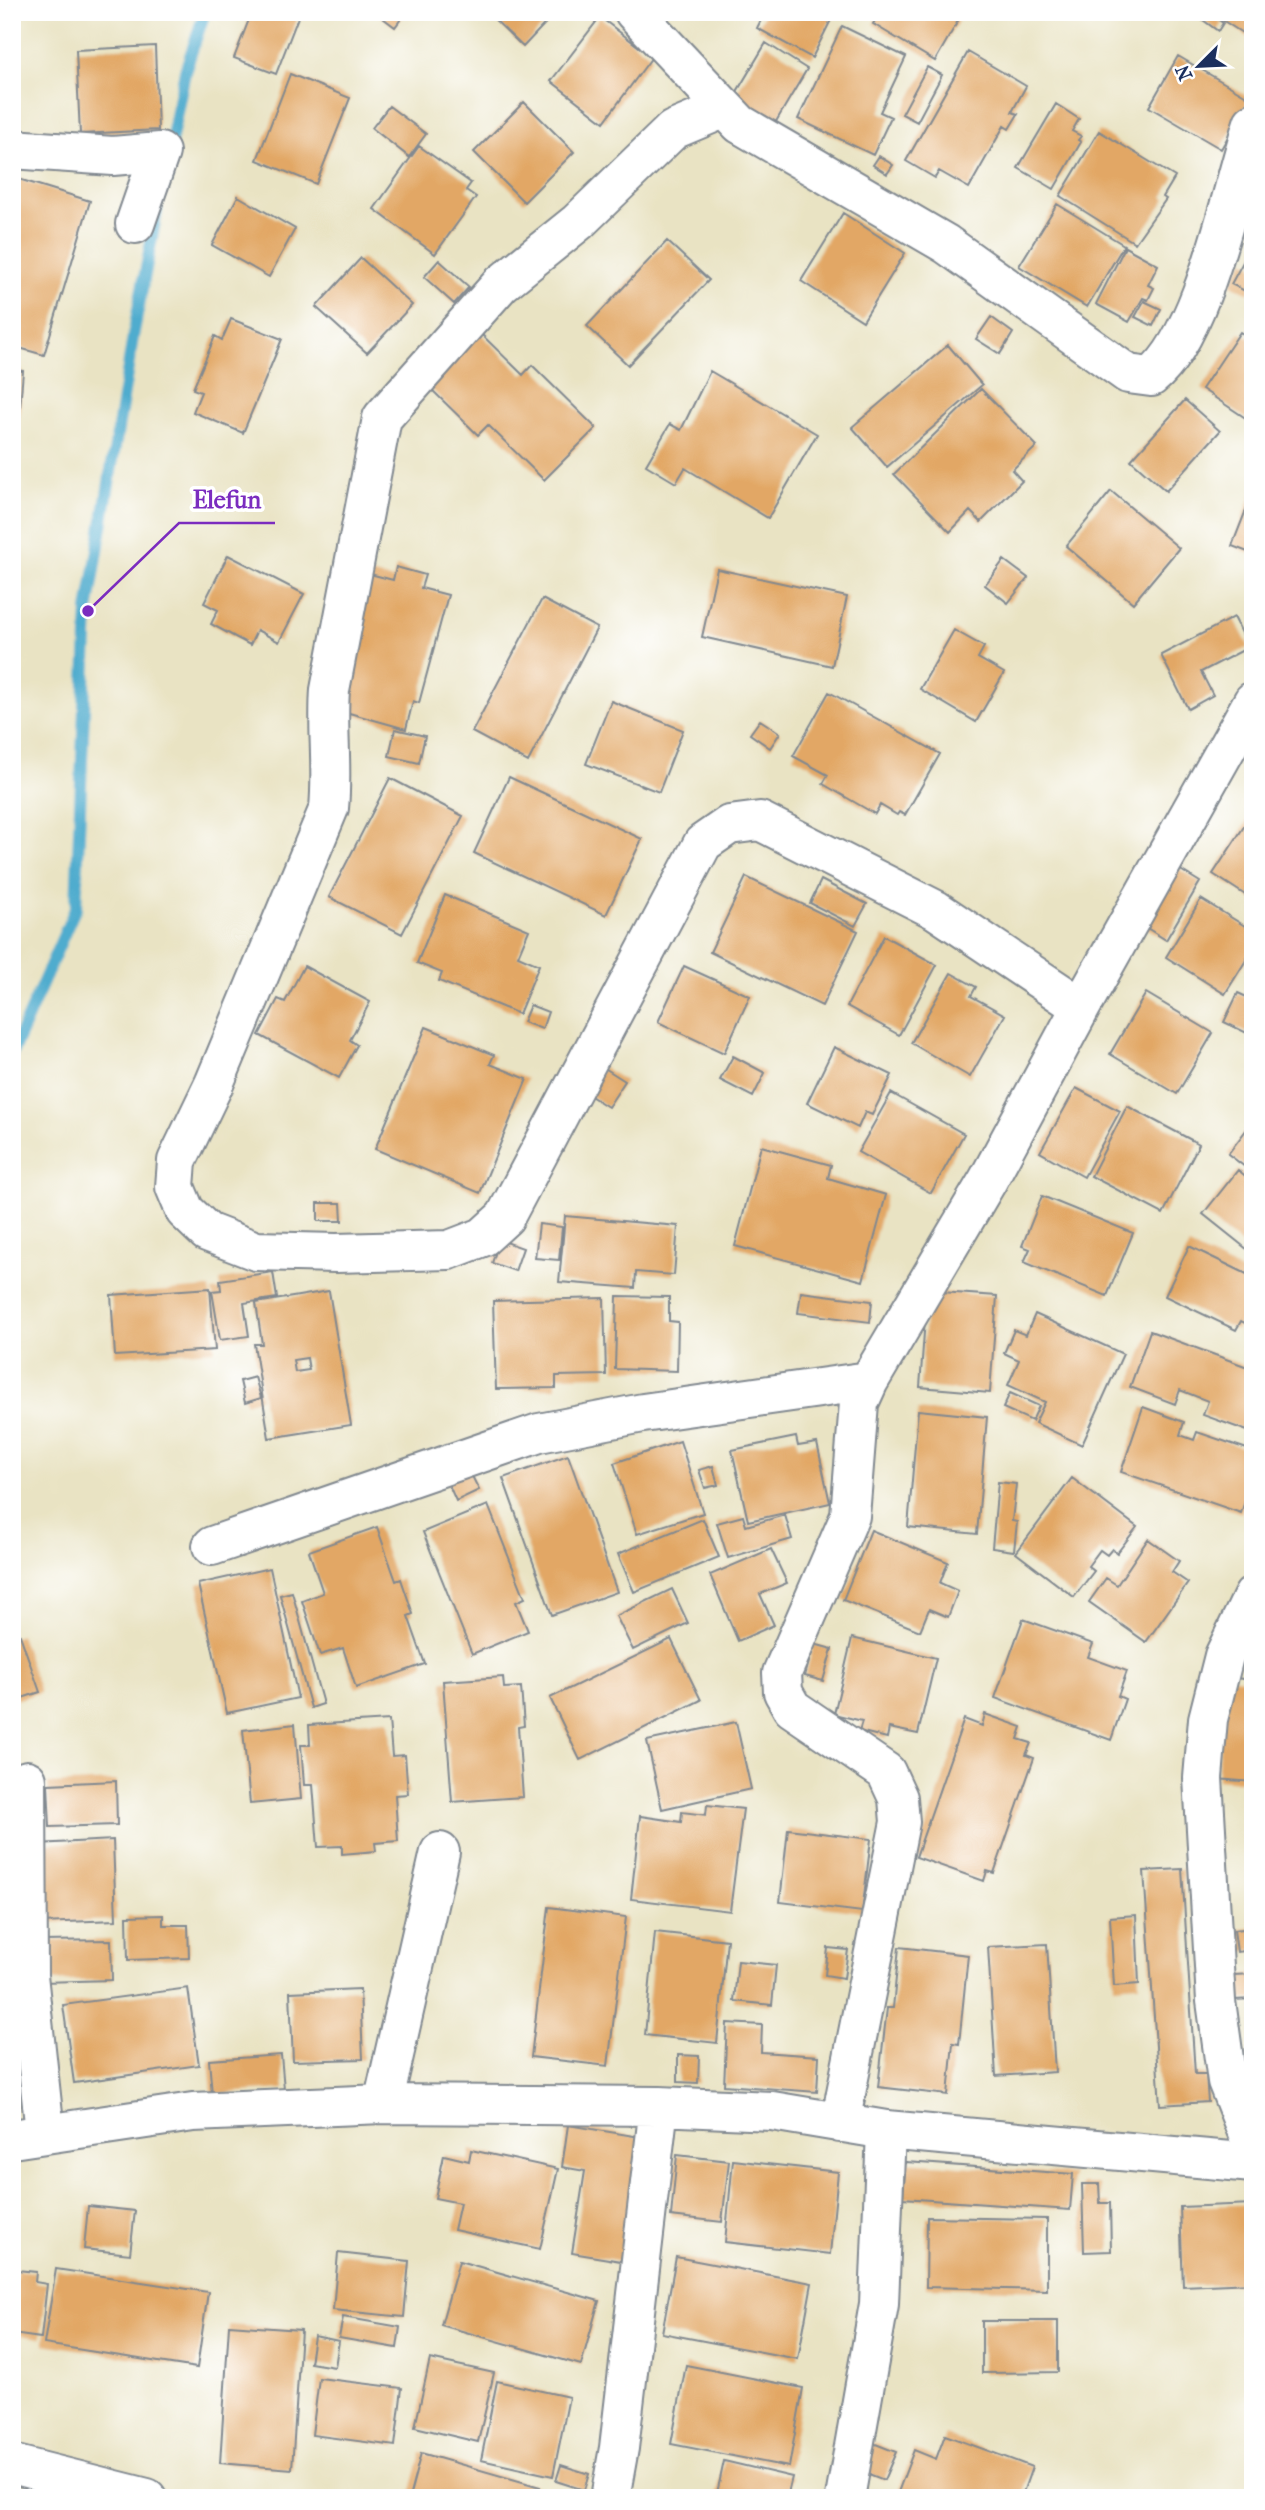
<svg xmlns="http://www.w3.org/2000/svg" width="1265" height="2510" font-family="'IM FELL French Canon',serif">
<rect width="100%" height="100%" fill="#fff"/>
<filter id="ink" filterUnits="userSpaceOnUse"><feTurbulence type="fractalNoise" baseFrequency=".0143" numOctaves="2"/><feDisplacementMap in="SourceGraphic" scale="14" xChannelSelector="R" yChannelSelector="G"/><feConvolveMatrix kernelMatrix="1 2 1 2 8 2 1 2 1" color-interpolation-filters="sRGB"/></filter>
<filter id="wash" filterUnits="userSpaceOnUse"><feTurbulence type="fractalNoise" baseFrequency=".00686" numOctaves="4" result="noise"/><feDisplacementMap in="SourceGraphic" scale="28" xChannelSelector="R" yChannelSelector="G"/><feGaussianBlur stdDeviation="1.57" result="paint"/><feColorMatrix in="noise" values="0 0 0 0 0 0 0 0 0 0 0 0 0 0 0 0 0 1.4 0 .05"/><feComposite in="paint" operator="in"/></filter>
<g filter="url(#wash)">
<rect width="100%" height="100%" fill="#e9e3c3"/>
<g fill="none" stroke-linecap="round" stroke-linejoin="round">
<path stroke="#50acce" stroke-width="12" d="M 169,152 L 185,71 L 205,12
M 12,1053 L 76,907 L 88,611 L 134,331 L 157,211"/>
</g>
<g id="blocks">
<path fill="#e2a765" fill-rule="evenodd" d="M 252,12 L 300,12 L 276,74 L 234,58 Z
M 375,12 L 406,12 L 395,27 Z
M 487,12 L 556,12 L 523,47 Z
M 765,12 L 835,12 L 812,58 L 757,28 Z
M 880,12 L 942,12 L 958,21 L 935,61 L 873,24 Z
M 1210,12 L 1253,12 L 1253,40 Z
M 1208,13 L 1223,23 L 1218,31 L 1203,20 Z
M 600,17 L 652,57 L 604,122 L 551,81 Z
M 842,26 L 906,57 L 880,112 L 891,117 L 873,155 L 798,119 Z
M 766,43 L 807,69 L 774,125 L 732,100 Z
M 155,46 L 158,130 L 80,134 L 76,50 Z
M 968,52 L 1026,86 L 1012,112 L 1018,114 L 1009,129 L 1004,126 L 969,188 L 939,171 L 935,178 L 906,161 Z
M 1178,56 L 1250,98 L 1221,149 L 1149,107 Z
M 927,67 L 942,75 L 917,122 L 902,114 Z
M 290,74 L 350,98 L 316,184 L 257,160 Z
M 524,102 L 574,152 L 524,202 L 474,152 Z
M 1056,104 L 1079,119 L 1072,131 L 1081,136 L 1078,140 L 1081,142 L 1054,189 L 1018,168 Z
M 389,106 L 426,134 L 409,157 L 372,128 Z
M 1099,131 L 1175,177 L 1163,197 L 1166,199 L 1135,243 L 1060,196 Z
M 419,146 L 471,183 L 466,190 L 476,197 L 435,254 L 374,209 Z
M 879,156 L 893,165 L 887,174 L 873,165 Z
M 12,177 L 90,201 L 44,355 L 12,346 Z
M 238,196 L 295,229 L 269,277 L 212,245 Z
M 1057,204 L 1124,245 L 1087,307 L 1019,266 Z
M 843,213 L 905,253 L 863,321 L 801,281 Z
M 667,241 L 709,280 L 628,365 L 587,326 Z
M 1125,247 L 1158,265 L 1148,285 L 1154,288 L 1148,300 L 1143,298 L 1129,322 L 1096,304 Z
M 361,258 L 412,305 L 367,353 L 316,307 Z
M 439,260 L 469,287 L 454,304 L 424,277 Z
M 1244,260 L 1253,265 L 1253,285 L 1249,293 L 1231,284 Z
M 1144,301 L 1161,309 L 1153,326 L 1135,317 Z
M 991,317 L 1013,333 L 1000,354 L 976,339 Z
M 231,319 L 282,339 L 243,433 L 193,412 L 201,392 L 193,389 L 215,336 L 222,340 Z
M 479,332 L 523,375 L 532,365 L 596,428 L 544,480 L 488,425 L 478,435 L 427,385 Z
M 1240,332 L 1253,340 L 1250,421 L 1202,389 Z
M 948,345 L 982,385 L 887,467 L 852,427 Z
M 12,370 L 23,371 L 17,444 L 12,444 Z
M 710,371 L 817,434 L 768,518 L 685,468 L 676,483 L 646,465 L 670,424 L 681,430 Z
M 981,389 L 1037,446 L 1012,470 L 1022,481 L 981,522 L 970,511 L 950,532 L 894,474 Z
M 1185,400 L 1220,431 L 1166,491 L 1131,460 Z
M 1111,491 L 1179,548 L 1133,603 L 1066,546 Z
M 1253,492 L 1253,554 L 1232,546 Z
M 228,555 L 304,594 L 279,642 L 257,630 L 250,645 L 211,624 L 218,610 L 204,603 Z
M 1004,560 L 1028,578 L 1008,603 L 985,585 Z
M 396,567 L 425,575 L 421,588 L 448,595 L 419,703 L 413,701 L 406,729 L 335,709 L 370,574 L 393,580 Z
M 717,569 L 847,597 L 832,666 L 702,637 Z
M 542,599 L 597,628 L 528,762 L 472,732 Z
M 1234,617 L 1249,647 L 1201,672 L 1213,695 L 1188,709 L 1161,655 Z
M 954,630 L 984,647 L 978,658 L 1004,673 L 976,722 L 920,689 Z
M 829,692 L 940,754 L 905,815 L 899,812 L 897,815 L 880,805 L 875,814 L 823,784 L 828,775 L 793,756 Z
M 611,701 L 683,730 L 659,792 L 586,764 Z
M 760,720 L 780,733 L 770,748 L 750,734 Z
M 395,729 L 425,736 L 419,763 L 389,756 Z
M 509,777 L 642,839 L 606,915 L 474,853 Z
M 390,778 L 463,816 L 402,934 L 329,897 Z
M 1249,819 L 1253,822 L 1253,900 L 1213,874 Z
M 1174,866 L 1200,882 L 1166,940 L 1139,923 Z
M 746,877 L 858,931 L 822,1006 L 710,952 Z
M 821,880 L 867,904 L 855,926 L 810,903 Z
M 445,895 L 529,930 L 518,956 L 539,965 L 519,1014 L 439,981 L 442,973 L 417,963 Z
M 1201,899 L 1253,931 L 1253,949 L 1225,994 L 1166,957 Z
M 884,936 L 937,965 L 899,1035 L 847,1006 Z
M 304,966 L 370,1002 L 350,1040 L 357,1045 L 339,1078 L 259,1035 L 278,999 L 285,1002 Z
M 684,966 L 750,996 L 724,1053 L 658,1022 Z
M 951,973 L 976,987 L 971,996 L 1005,1015 L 970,1077 L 911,1043 Z
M 1146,993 L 1213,1033 L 1177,1094 L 1110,1054 Z
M 1238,993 L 1253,1000 L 1253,1036 L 1224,1022 Z
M 530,1005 L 548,1012 L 542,1029 L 523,1022 Z
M 426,1027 L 494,1055 L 490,1064 L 527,1079 L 480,1193 L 375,1149 Z
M 834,1047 L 892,1075 L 872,1115 L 865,1112 L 858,1128 L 807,1103 Z
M 733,1056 L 765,1073 L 753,1097 L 720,1080 Z
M 603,1067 L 625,1081 L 608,1107 L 586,1093 Z
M 1076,1088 L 1120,1111 L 1084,1177 L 1040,1152 Z
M 891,1093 L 964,1134 L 931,1193 L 858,1152 Z
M 1127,1106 L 1199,1144 L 1163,1214 L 1091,1176 Z
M 1253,1121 L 1253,1173 L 1228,1154 Z
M 761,1146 L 831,1165 L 828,1178 L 886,1195 L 863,1281 L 735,1246 Z
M 1238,1170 L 1253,1182 L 1253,1254 L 1203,1214 Z
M 1042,1196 L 1133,1233 L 1107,1296 L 1024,1262 L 1030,1249 L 1022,1246 Z
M 318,1203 L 341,1203 L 342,1221 L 318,1221 Z
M 565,1216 L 678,1226 L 674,1275 L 636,1272 L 635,1288 L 559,1282 Z
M 539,1224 L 562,1227 L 559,1260 L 535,1258 Z
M 500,1240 L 523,1248 L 515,1271 L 492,1263 Z
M 1189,1246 L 1253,1277 L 1253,1318 L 1249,1325 L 1241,1321 L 1236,1330 L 1165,1296 Z
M 273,1272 L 277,1298 L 244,1303 L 249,1336 L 220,1340 L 212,1291 L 221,1290 L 220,1280 Z
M 210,1288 L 215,1350 L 115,1356 L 111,1295 Z
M 329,1291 L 351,1425 L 269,1438 L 254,1344 L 262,1344 L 256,1303 ZM 307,1358 L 309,1370 L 295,1372 L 293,1360 Z
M 927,1291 L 997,1296 L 990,1393 L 920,1387 Z
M 801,1292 L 872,1301 L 870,1322 L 798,1313 Z
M 617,1296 L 669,1297 L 669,1321 L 678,1322 L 677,1371 L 615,1369 Z
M 604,1298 L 606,1375 L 556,1376 L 556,1388 L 496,1389 L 493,1301 Z
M 1035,1314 L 1123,1354 L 1082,1445 L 1035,1423 L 1045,1402 L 1008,1385 L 1019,1360 L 1004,1353 L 1014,1330 L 1026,1335 Z
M 1150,1331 L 1253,1369 L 1253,1433 L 1203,1415 L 1208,1401 L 1180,1390 L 1175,1404 L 1130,1387 Z
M 255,1377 L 261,1398 L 245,1403 L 240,1381 Z
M 1010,1393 L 1039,1406 L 1032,1421 L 1003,1408 Z
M 1143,1407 L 1184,1422 L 1180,1435 L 1194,1440 L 1197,1432 L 1253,1451 L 1253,1478 L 1241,1513 L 1121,1472 Z
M 918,1410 L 987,1417 L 977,1534 L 908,1527 Z
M 796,1437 L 798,1446 L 817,1443 L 830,1503 L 748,1521 L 732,1450 Z
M 680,1441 L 703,1513 L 637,1534 L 614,1463 Z
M 568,1455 L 617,1592 L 552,1615 L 503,1478 Z
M 467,1466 L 479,1490 L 456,1501 L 445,1476 Z
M 713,1466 L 718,1485 L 705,1488 L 699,1470 Z
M 1072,1478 L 1137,1527 L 1117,1553 L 1112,1549 L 1107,1555 L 1100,1550 L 1088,1566 L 1094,1571 L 1074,1597 L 1016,1553 Z
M 998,1482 L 1016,1484 L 1012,1521 L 1017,1522 L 1014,1551 L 992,1548 Z
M 488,1505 L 525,1598 L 516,1602 L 528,1631 L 472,1654 L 423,1532 Z
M 785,1515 L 792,1539 L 728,1558 L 717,1523 L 743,1516 L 746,1526 Z
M 703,1519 L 719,1557 L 634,1592 L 618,1554 Z
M 377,1527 L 396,1581 L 401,1579 L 413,1614 L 408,1616 L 425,1664 L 356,1688 L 343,1648 L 320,1655 L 302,1601 L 323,1593 L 309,1551 Z
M 871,1530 L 948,1562 L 940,1583 L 958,1591 L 948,1617 L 929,1609 L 920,1631 L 843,1600 Z
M 1148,1539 L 1179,1561 L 1172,1572 L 1188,1583 L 1146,1642 L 1089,1602 L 1106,1578 L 1117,1585 Z
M 771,1549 L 787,1583 L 760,1594 L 774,1625 L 738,1641 L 710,1575 Z
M 270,1568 L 298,1698 L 227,1713 L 198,1584 Z
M 672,1589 L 688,1623 L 633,1650 L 616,1616 Z
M 292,1592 L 323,1704 L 311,1708 L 280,1595 Z
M 1023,1619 L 1093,1644 L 1088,1657 L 1127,1671 L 1118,1696 L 1125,1699 L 1111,1740 L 995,1698 Z
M 20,1635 L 40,1692 L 16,1700 L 12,1689 L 12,1638 Z
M 852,1638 L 936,1658 L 918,1734 L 889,1728 L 887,1738 L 859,1731 L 862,1721 L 834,1714 Z
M 671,1639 L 701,1700 L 580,1760 L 550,1698 Z
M 814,1644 L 832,1649 L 823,1681 L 805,1676 Z
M 503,1677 L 504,1688 L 521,1687 L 524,1726 L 518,1727 L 523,1797 L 452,1802 L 443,1681 Z
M 1225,1677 L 1253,1680 L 1253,1782 L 1217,1779 Z
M 985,1714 L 1022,1727 L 1018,1739 L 1031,1743 L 1026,1755 L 1034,1758 L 994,1873 L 987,1871 L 984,1881 L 916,1857 L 964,1719 L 982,1726 Z
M 389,1720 L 392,1756 L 405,1755 L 408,1794 L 395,1795 L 398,1841 L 375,1843 L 376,1851 L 342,1854 L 342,1846 L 318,1847 L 313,1785 L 304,1785 L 301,1745 L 310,1745 L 309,1725 Z
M 736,1722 L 751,1789 L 662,1809 L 647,1741 Z
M 295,1724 L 301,1799 L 250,1804 L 243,1730 Z
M 116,1781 L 117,1825 L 50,1827 L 48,1784 Z
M 707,1805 L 743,1809 L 730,1911 L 631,1899 L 640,1816 L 681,1822 L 682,1812 L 706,1815 Z
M 788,1829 L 871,1839 L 862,1912 L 780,1902 Z
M 113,1840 L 116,1920 L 41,1923 L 37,1844 Z
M 1182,1869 L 1195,2074 L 1206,2074 L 1208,2102 L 1160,2105 L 1144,1871 Z
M 549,1907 L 626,1917 L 608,2066 L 531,2057 Z
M 163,1915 L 163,1925 L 188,1925 L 189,1958 L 128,1960 L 127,1916 Z
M 1136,1915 L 1139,1984 L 1114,1986 L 1110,1917 Z
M 1253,1928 L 1253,1950 L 1237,1952 L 1234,1930 Z
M 655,1932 L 727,1940 L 717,2043 L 645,2035 Z
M 111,1940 L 112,1980 L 42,1982 L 41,1941 Z
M 1047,1944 L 1055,2072 L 996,2076 L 988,1947 Z
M 899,1947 L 968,1955 L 959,2044 L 953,2043 L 948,2095 L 878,2087 L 887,2008 L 893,2008 Z
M 828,1948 L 848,1950 L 844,1978 L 825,1975 Z
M 738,1961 L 776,1965 L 772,2005 L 734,2001 Z
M 1253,1974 L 1253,1999 L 1234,2000 L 1233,1975 Z
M 188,1988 L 199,2065 L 74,2083 L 63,2005 Z
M 360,1989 L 363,2059 L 293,2061 L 290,1992 Z
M 727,2023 L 762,2025 L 761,2052 L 819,2056 L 817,2092 L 724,2085 Z
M 281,2055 L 284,2089 L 212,2094 L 209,2060 Z
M 678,2055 L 699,2056 L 698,2083 L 678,2082 Z
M 568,2125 L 640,2137 L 621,2261 L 572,2253 L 585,2171 L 562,2167 Z
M 471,2150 L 558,2169 L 540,2249 L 454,2230 L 460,2203 L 435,2198 L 444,2155 L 469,2161 Z
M 677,2155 L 729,2161 L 722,2222 L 671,2216 Z
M 733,2160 L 838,2172 L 830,2254 L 725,2242 Z
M 906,2162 L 1073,2174 L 1070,2210 L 903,2198 Z
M 1082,2184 L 1099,2184 L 1100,2203 L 1110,2203 L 1111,2251 L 1084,2252 Z
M 1253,2204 L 1253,2283 L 1183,2286 L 1180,2207 Z
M 88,2206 L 135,2211 L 130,2254 L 84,2249 Z
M 927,2217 L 1047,2219 L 1047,2290 L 926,2287 Z
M 338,2253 L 409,2261 L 404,2317 L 333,2310 Z
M 676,2257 L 812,2283 L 798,2359 L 662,2333 Z
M 459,2261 L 599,2301 L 581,2365 L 441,2325 Z
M 56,2269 L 208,2292 L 197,2368 L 44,2344 Z
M 17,2270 L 36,2272 L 35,2282 L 47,2284 L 41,2338 L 12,2334 L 12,2280 L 16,2280 Z
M 343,2317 L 400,2327 L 397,2348 L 339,2338 Z
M 982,2321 L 1058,2321 L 1058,2372 L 982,2373 Z
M 229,2325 L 301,2330 L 292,2469 L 220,2463 Z
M 314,2336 L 339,2341 L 335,2367 L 310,2363 Z
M 430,2359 L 494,2373 L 478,2442 L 415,2427 Z
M 686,2365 L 803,2388 L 789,2467 L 671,2444 Z
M 319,2378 L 402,2388 L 395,2446 L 312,2435 Z
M 497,2381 L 569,2397 L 553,2476 L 481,2460 Z
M 945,2435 L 1032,2467 L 1021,2498 L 905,2498 L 897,2495 L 914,2450 L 936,2459 Z
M 873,2443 L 896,2452 L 884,2480 L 861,2471 Z
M 421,2453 L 540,2487 L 537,2498 L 409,2498 Z
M 724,2461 L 792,2477 L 787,2498 L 716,2498 Z
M 561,2465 L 589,2474 L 584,2490 L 556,2481 Z"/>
</g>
</g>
<g filter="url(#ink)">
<use href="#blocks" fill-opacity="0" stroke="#828990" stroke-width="2"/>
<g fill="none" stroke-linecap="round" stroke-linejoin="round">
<g stroke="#828990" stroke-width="42">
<path id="street" d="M 634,12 L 740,124 L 946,244 L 1128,374 L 1151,377 C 1204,335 1231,189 1253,123
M 723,109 L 673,130 L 578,222 L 501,284 L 382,418 L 330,690 C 327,730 333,768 329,808 L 214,1084 L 177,1161 L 175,1187 L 185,1211 L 207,1232 L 256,1251 L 336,1253 L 449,1250 L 483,1237 L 505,1217 L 703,843 L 729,825 L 760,821 L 936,910 L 1081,1007
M 12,149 L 113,156 L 160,152 L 135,224
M 212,1546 L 539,1433 L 643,1413 L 869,1381
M 1253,1596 L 1224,1656 L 1208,1719 L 1203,1778 L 1216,2001 L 1227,2081 L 1253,2147
M 27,1780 L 28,1975 L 45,2132
M 383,2104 L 440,1852
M 840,2123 L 900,1822 L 898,1798 L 886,1772 L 792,1708 L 783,1692 L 782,1673 L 850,1516 L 859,1403 L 869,1381 L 988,1180 L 1081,1007 L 1253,701
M 12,2139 L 193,2112 L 383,2104 L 659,2106 L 772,2111 L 886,2130 L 1253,2163
M 12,2464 L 147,2498
M 610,2498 L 619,2448 L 659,2106
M 845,2498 L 879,2304 L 886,2130"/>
</g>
<use href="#street" stroke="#fff" stroke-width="38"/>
</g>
</g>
<path fill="none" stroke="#7b2cbf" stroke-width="2.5" d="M88 611L179 523H275"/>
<circle fill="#7b2cbf" stroke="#fff" stroke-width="2.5" cx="88" cy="611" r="7"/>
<g font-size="24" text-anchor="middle" font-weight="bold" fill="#7b2cbf" stroke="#fff" stroke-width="7" stroke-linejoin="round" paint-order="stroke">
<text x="227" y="508">Elefun</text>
</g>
<rect width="1265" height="2510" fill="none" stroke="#fff" stroke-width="42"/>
<g transform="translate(1199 66) rotate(246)" stroke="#ffffff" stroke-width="5" paint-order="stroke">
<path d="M0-5L12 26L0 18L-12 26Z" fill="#1b2f5e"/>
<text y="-10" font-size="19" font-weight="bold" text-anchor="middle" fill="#1b2f5e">N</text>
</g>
</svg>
